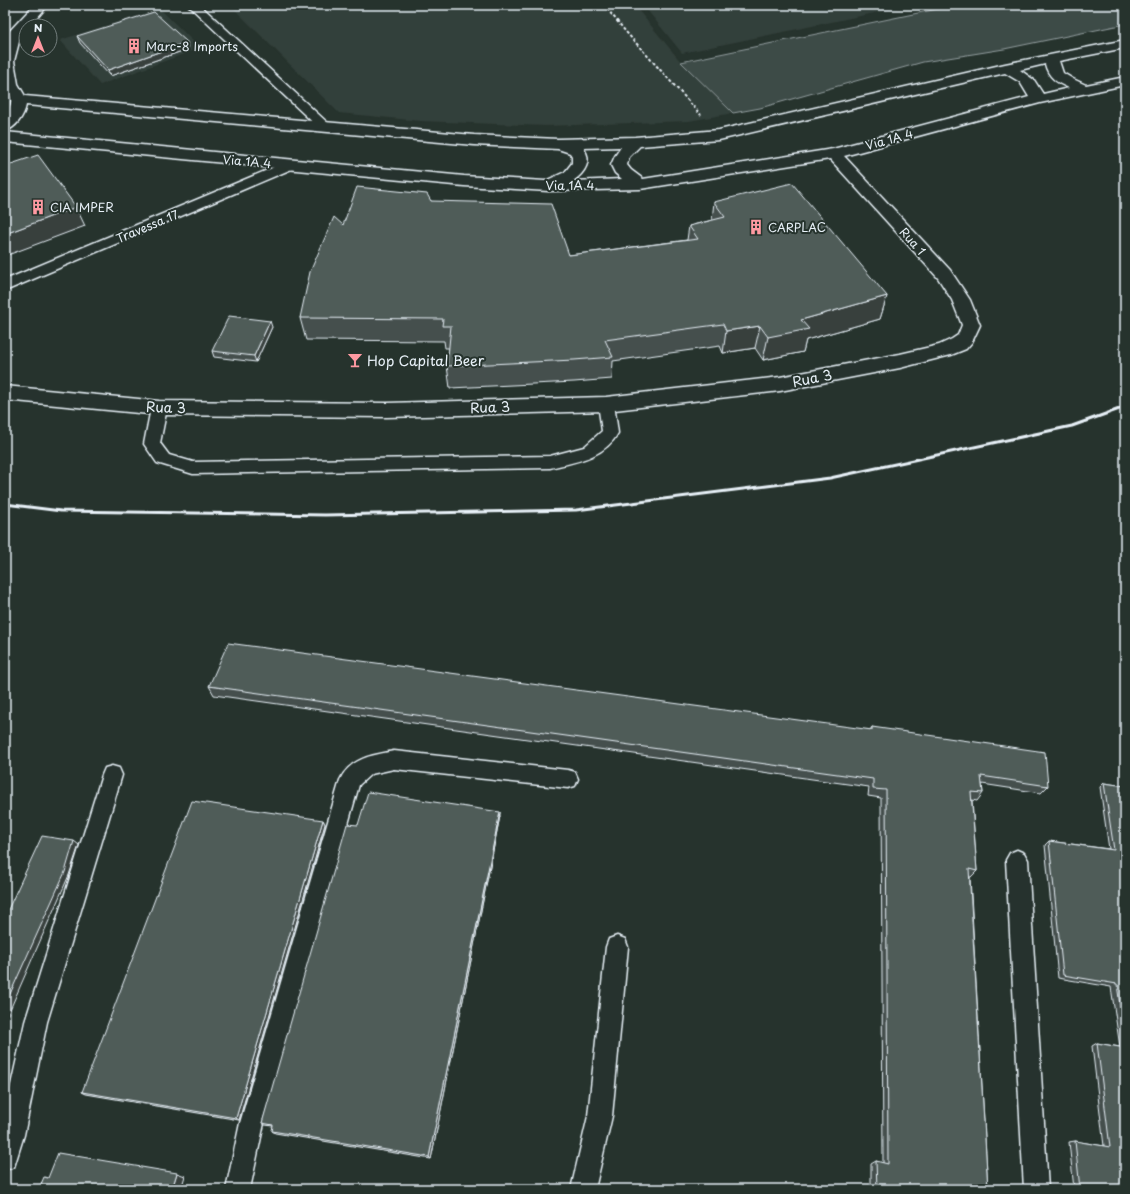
<svg xmlns="http://www.w3.org/2000/svg" width="1130" height="1194" font-family="'Playpen Sans',sans-serif">
<rect width="100%" height="100%" fill="#26332d"/>
<filter id="ink" filterUnits="userSpaceOnUse"><feTurbulence type="fractalNoise" baseFrequency=".025" numOctaves="2"/><feDisplacementMap in="SourceGraphic" scale="8" xChannelSelector="R" yChannelSelector="G"/><feConvolveMatrix kernelMatrix="1 2 1 2 8 2 1 2 1" color-interpolation-filters="sRGB"/></filter>
<g filter="url(#ink)">
<path fill="#333f3a" d="M 230,5 L 634,5 L 681,62 L 733,113 L 689,121 L 546,126 L 420,121 L 339,113 Z
M 643,5 L 913,5 L 682,53 Z
M 160,9 L 200,48 L 100,85 L 60,40 Z"/>
<path fill="#3e4b47" stroke="#939ea0" d="M 957,5 L 1125,5 L 1125,24 L 1004,49 L 923,62 L 760,108 L 733,113 L 681,62 Z"/>
<g fill="none" stroke-linecap="round" stroke-linejoin="round">
<g stroke="#e8f1f8" stroke-width="3">
<path id="lane" d="M 188,5 L 200,5 L 330,125 L 332,128 L 330,131 L 322,131 Z
M 289,161 L 294,162 L 295,165 L 294,168 L 5,291 L 5,280 Z
M 606,398 L 612,400 L 614,404 L 618,433 C 604,458 575,462 550,468 L 193,474 L 157,463 L 144,444 L 151,408 L 153,404 L 159,402 L 165,404 L 167,408 L 160,443 L 169,455 L 193,462 L 550,456 L 584,447 L 602,431 L 598,404 L 600,400 Z
M 394,751 L 568,770 L 575,772 L 578,779 L 575,786 L 568,788 L 394,769 L 371,774 L 359,785 L 264,1123 L 250,1189 L 226,1189 L 240,1123 L 340,780 C 350,758 373,755 394,751 Z
M 112,766 L 119,768 L 122,775 L 47,1022 L 24,1135 L 14,1167 L 5,1170 L 5,1112 L 25,1022 L 102,775 L 105,768 Z
M 1017,850 L 1024,853 L 1028,860 L 1048,1189 L 1024,1189 L 1006,860 L 1010,853 Z
M 617,936 L 625,939 L 628,947 L 612,1116 L 595,1189 L 571,1189 L 588,1116 L 606,947 L 609,939 Z"/>
</g>
<g stroke="#e8f1f8" stroke-width="3">
<path id="secondary" d="M 34,5 L 48,5 L 30,26 L 26,26 L 26,31 L 20,38 L 14,61 L 18,84 L 25,96 L 474,135 L 558,139 L 635,137 L 719,130 L 1005,64 L 1125,40 L 1125,48 L 1059,61 L 1063,73 L 1073,79 L 1086,85 L 1125,77 L 1125,85 L 1040,103 L 844,156 L 950,270 L 970,300 L 980,325 L 972,342 L 966,349 L 951,355 L 900,368 L 780,391 L 606,411 L 387,417 L 159,415 L 5,400 L 5,386 L 159,401 L 387,403 L 606,397 L 780,377 L 900,354 L 939,345 L 952,339 L 958,335 L 962,325 L 952,300 L 938,278 L 830,159 L 640,189 L 548,191 L 464,186 L 5,142 L 5,132 L 464,176 L 545,181 L 565,172 L 572,163 L 572,156 L 570,153 L 558,149 L 474,145 L 26,105 C 24,116 16,128 5,131 C 5,127 4,121 5,117 C 10,106 16,99 5,88 L 5,36 ZM 1045,64 C 1048,77 1057,83 1069,88 L 1043,94 L 1034,80 L 1020,70 ZM 1005,73 L 1020,82 L 1029,97 L 833,149 L 643,179 L 631,170 L 627,165 L 629,157 L 640,146 L 719,140 ZM 621,147 L 615,156 L 611,165 L 615,173 L 622,179 L 573,181 C 585,173 593,160 583,148 Z"/>
</g>
<path stroke="#e8f1f8" stroke-width="2" stroke-dasharray="3 2" stroke-linecap="butt" d="M 604,5 L 626,32 L 701,115"/>
<use href="#lane" fill="#26332d" fill-rule="evenodd"/>
<use href="#secondary" fill="#26332d" fill-rule="evenodd"/>
<path stroke="#e8f1f8" stroke-width="3" d="M 5,504 L 61,511 L 325,515 L 576,510 L 830,478 L 1072,426 L 1125,407"/>
</g>
<path fill="#454f4d" stroke="#e8f1f8" d="M 77,36 L 187,42 L 188,49 L 110,76 L 80,43 Z
M 431,201 L 569,255 L 687,240 L 689,226 L 712,220 L 714,202 L 887,296 L 880,319 L 806,340 L 803,352 L 763,360 L 755,348 L 723,353 L 720,346 L 613,361 L 612,379 L 574,382 L 450,388 L 447,366 L 449,348 L 445,348 L 444,341 L 306,340 L 300,318 L 343,225 Z
M 272,327 L 256,362 L 214,357 L 212,351 Z
M 209,686 L 870,730 L 872,727 L 1048,786 L 1041,793 L 982,784 L 983,793 L 977,801 L 972,800 L 977,871 L 971,877 L 970,877 L 988,1189 L 871,1189 L 871,1164 L 876,1161 L 883,1163 L 881,798 L 868,796 L 869,787 L 214,695 Z
M 1104,783 L 1125,786 L 1125,1189 L 1074,1189 L 1069,1142 L 1075,1141 L 1104,1146 L 1092,1046 L 1097,1043 L 1120,1047 L 1111,987 L 1058,978 L 1045,845 L 1049,841 L 1109,849 L 1100,787 Z
M 500,816 L 431,1159 L 275,1133 L 272,1131 L 273,1126 L 265,1125 L 262,1123 L 358,825 Z
M 323,820 L 325,824 L 239,1120 L 86,1094 L 82,1092 Z"/>
<path fill="#38403e" stroke="#e8f1f8" d="M 187,42 L 188,49 L 110,76 L 108,70 Z
M 76,207 L 85,226 L 5,256 L 5,234 Z
M 887,296 L 880,319 L 806,340 L 803,352 L 763,360 L 768,337 L 801,320 Z
M 270,321 L 272,327 L 256,362 L 254,356 Z
M 760,326 L 755,348 L 723,353 L 726,331 Z
M 500,812 L 500,816 L 431,1159 L 429,1157 Z
M 323,820 L 325,824 L 239,1120 L 236,1118 Z
M 74,841 L 79,845 L 69,875 L 5,1021 L 5,1005 Z
M 177,1173 L 185,1176 L 181,1189 L 172,1189 Z"/>
<path fill="#505c59" stroke="#e8f1f8" d="M 154,12 L 187,42 L 108,70 L 77,36 Z
M 38,155 L 76,207 L 5,234 L 5,166 Z
M 792,183 L 887,296 L 801,320 L 809,329 L 768,337 L 760,326 L 726,331 L 723,324 L 605,340 L 613,357 L 574,360 L 447,366 L 451,326 L 442,326 L 443,319 L 300,318 L 310,272 L 334,217 L 343,225 L 357,187 L 427,194 L 431,201 L 551,204 L 569,255 L 698,239 L 689,226 L 725,217 L 714,202 Z
M 229,316 L 270,321 L 254,356 L 212,351 Z
M 228,643 L 872,730 L 872,727 L 1045,752 L 1048,786 L 981,776 L 983,793 L 971,792 L 977,871 L 969,869 L 988,1189 L 972,1189 L 957,1186 L 957,1189 L 877,1189 L 876,1161 L 888,1164 L 886,790 L 873,789 L 873,779 L 209,686 Z
M 1104,783 L 1125,786 L 1125,1042 L 1117,984 L 1063,975 L 1049,841 L 1114,850 Z
M 368,792 L 500,812 L 429,1157 L 272,1131 L 273,1125 L 262,1123 L 347,824 L 358,825 Z
M 192,801 L 323,820 L 236,1118 L 82,1092 Z
M 42,836 L 74,841 L 65,872 L 5,1005 L 5,916 Z
M 1097,1043 L 1125,1048 L 1125,1189 L 1080,1189 L 1075,1141 L 1110,1147 Z
M 58,1153 L 177,1173 L 172,1189 L 39,1189 L 44,1177 L 48,1178 Z"/>
</g>
<defs>
<g id="building-bare" transform="scale(1.2)"><path d="M-4-6H4V6H1V3H-1V6H-4ZM-2.5-4.3h1.7v1.8h-1.7ZM.8-4.3h1.7v1.8H.8ZM-2.5-1h1.7V.8h-1.7ZM.8-1h1.7V.8H.8Z" fill="#ff9aa2" stroke="#26332d" stroke-width="2.5" paint-order="stroke"/></g>
<g id="bar-bare" transform="scale(1.2)"><path d="M-6-5H6L.8 .8V4.5H3.5V6h-7V4.5H-.8V.8Z" fill="#ff9aa2" stroke="#26332d" stroke-width="2.5" paint-order="stroke"/></g>
</defs>
<g fill-rule="evenodd">
<use href="#building-bare" x="134" y="46"/>
<use href="#building-bare" x="38" y="207"/>
<use href="#building-bare" x="756" y="227"/>
<use href="#bar-bare" x="355" y="360"/>
</g>
<g text-anchor="middle" dominant-baseline="central" stroke-width="4" stroke-linejoin="round" paint-order="stroke">
<g font-size="12" fill="#e8f1f8" stroke="#26332d" text-anchor="start">
<text x="146" y="46">Marc-8 Imports</text>
<text x="50" y="207">CIA IMPER</text>
<text x="768" y="227">CARPLAC</text>
</g>
<g font-size="12" fill="#e8f1f8" stroke="#26332d">
<text transform="translate(889 139) rotate(-15)">Via 1A 4</text>
<text transform="translate(247 161) rotate(5)">Via 1A 4</text>
<text x="570" y="185">Via 1A 4</text>
<text transform="translate(147 226) rotate(-23)">Travessa 17</text>
<text transform="translate(913 241) rotate(48)">Rua 1</text>
</g>
<g font-size="14" fill="#e8f1f8" stroke="#26332d" text-anchor="start">
<text x="367" y="360">Hop Capital Beer</text>
</g>
<g font-size="14" fill="#e8f1f8" stroke="#26332d">
<text transform="translate(812 378) rotate(-11)">Rua 3</text>
<text transform="translate(166 407) rotate(2)">Rua 3</text>
<text transform="translate(490 407) rotate(-2)">Rua 3</text>
</g>
</g>
<rect width="1130" height="1194" fill="none" stroke="#26332d" stroke-width="20"/>
<rect x="10" y="10" width="1110" height="1174" fill="none" stroke="#e8f1f8" stroke-width="1.5" filter="url(#ink)"/>
<g transform="translate(38 38)"><circle r="19" fill="#26332d" stroke="#747f7e"/>
<path d="M0-3L7 15L0 10L-7 15Z" fill="#ff9aa2"/>
<text y="-6" font-size="11" font-weight="bold" text-anchor="middle" fill="#e8f1f8">N</text>
</g>
</svg>
